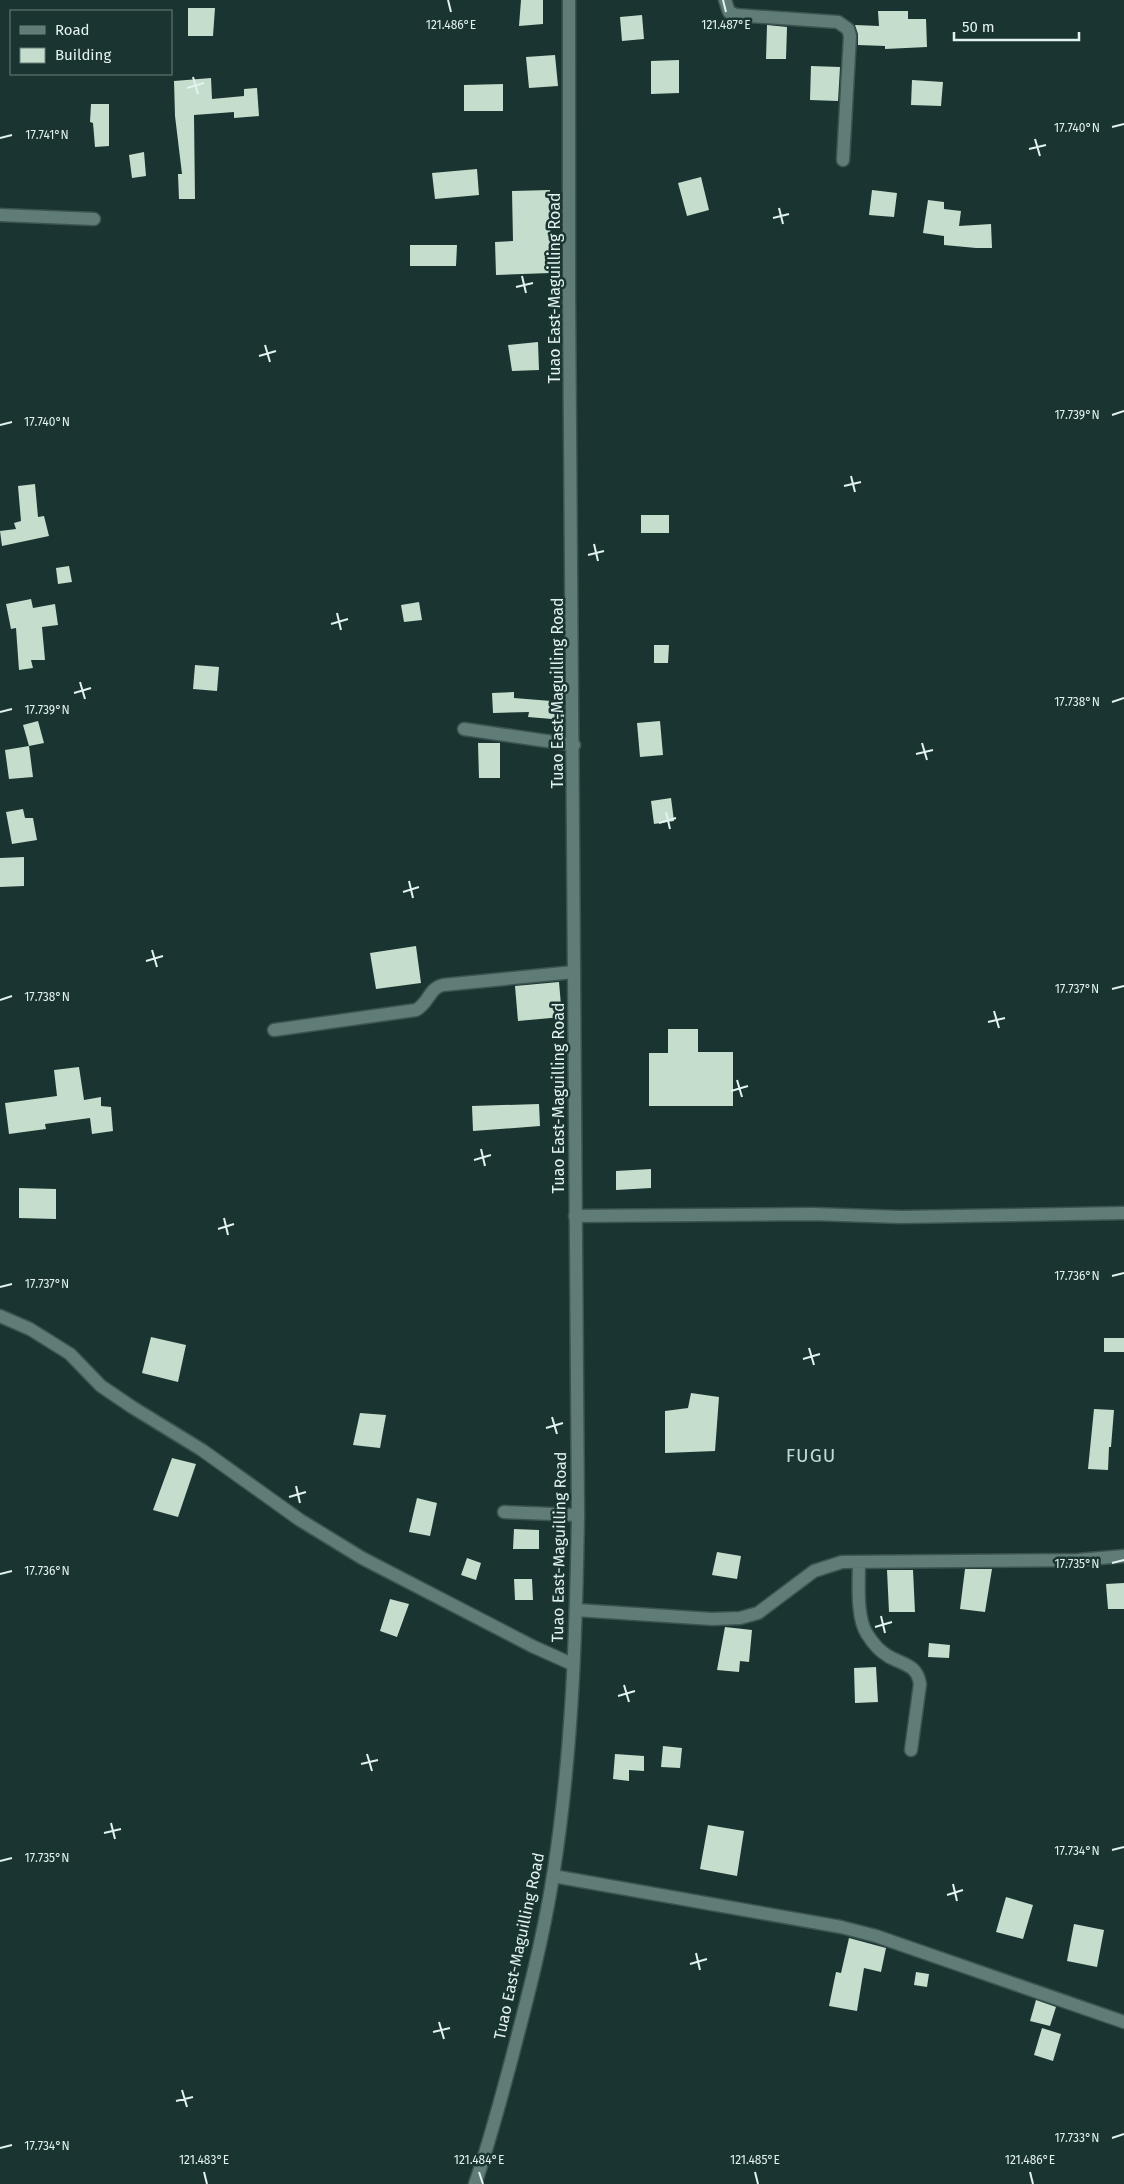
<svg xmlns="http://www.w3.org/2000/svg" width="1124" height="2184" font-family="'Fira Sans',sans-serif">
<rect width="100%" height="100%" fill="#1a3531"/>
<path fill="#c5ddcc" d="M 521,0 L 543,0 L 543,24 L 519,26 Z
M 188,8 L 215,8 L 213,36 L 188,36 Z
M 878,11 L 908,11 L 908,19 L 926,19 L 927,47 L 885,49 L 885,46 L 858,45 L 858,34 L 855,25 L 879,26 Z
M 642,15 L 644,39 L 622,41 L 620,17 Z
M 767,25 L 787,27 L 786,59 L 766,59 Z
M 555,55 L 558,86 L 529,88 L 526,57 Z
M 679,60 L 679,93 L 651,94 L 651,61 Z
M 811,66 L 840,67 L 838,101 L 810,100 Z
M 211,78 L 212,99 L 244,96 L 244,89 L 257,88 L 259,116 L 234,118 L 234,112 L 194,115 L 195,199 L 179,199 L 178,174 L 182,174 L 175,116 L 174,81 Z
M 912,80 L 943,82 L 941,106 L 911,105 Z
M 503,84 L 503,111 L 464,111 L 464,85 Z
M 91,104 L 109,104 L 109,146 L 95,147 L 93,123 L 90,122 Z
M 144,152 L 146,176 L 132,178 L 129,155 Z
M 477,169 L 479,195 L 435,199 L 432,173 Z
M 701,177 L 709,210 L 687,216 L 678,183 Z
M 550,190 L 551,273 L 496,275 L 495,242 L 513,241 L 512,191 Z
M 872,190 L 897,193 L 894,217 L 869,215 Z
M 928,200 L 944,202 L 944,209 L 961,211 L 959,226 L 991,224 L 992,248 L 976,248 L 944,245 L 944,236 L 923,233 Z
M 410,245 L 457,245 L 456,266 L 410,266 Z
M 538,342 L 539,370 L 512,371 L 508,345 Z
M 35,484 L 38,517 L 44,516 L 49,536 L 2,546 L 0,531 L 16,529 L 14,523 L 21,521 L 18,486 Z
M 641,515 L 669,515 L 669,533 L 641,533 Z
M 69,566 L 72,582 L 58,584 L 56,568 Z
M 31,599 L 33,608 L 55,604 L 58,625 L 42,627 L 45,660 L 31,660 L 33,668 L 19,670 L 16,628 L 11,629 L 6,604 Z
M 419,602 L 422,620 L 404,622 L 401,605 Z
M 654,645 L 669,645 L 668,663 L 654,663 Z
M 195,665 L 219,667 L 217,691 L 193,689 Z
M 514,692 L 514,698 L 564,702 L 564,720 L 528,717 L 529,712 L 493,713 L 492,693 Z
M 38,721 L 44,743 L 29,746 L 23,725 Z
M 660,721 L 663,755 L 640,757 L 637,723 Z
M 478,743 L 500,743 L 500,778 L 479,778 Z
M 29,746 L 33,777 L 9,779 L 5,750 Z
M 671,798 L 674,821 L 654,824 L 651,801 Z
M 23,809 L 25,818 L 33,818 L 37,840 L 12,844 L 6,812 Z
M 24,857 L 24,886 L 0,887 L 0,858 Z
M 416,946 L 421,983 L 376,989 L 370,953 Z
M 559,982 L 562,1017 L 518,1021 L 515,986 Z
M 668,1029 L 698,1029 L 698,1052 L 733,1052 L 733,1106 L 649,1106 L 649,1053 L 668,1053 Z
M 79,1067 L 84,1100 L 101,1097 L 101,1106 L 111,1107 L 113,1131 L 92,1134 L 90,1118 L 45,1124 L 46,1129 L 9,1134 L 5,1103 L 57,1096 L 54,1070 Z
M 539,1104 L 540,1126 L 473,1131 L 472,1106 Z
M 651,1169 L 651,1188 L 616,1190 L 616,1171 Z
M 19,1188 L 56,1189 L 56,1219 L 19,1218 Z
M 151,1337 L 186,1345 L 178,1382 L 142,1373 Z
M 1104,1338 L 1124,1338 L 1124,1352 L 1104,1352 Z
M 691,1393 L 719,1397 L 715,1451 L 665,1453 L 665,1411 L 688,1408 Z
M 1094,1409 L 1114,1410 L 1111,1447 L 1109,1447 L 1108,1470 L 1088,1469 Z
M 360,1413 L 386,1415 L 380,1448 L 353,1445 Z
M 172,1458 L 196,1464 L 178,1517 L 153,1510 Z
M 417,1498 L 437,1503 L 430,1536 L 409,1532 Z
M 514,1529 L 539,1530 L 539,1549 L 513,1549 Z
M 717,1552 L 741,1556 L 737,1579 L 712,1575 Z
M 467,1558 L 481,1563 L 476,1580 L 461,1575 Z
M 965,1569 L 992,1569 L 985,1612 L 960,1609 Z
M 887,1570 L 913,1570 L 915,1612 L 889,1612 Z
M 514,1579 L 532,1579 L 533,1600 L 515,1600 Z
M 1124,1583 L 1124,1609 L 1108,1609 L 1106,1584 Z
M 390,1599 L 409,1604 L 397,1637 L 380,1631 Z
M 725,1627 L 752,1630 L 749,1662 L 740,1661 L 739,1672 L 717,1670 Z
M 929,1643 L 950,1645 L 949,1658 L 928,1657 Z
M 876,1667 L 878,1702 L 855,1703 L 854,1668 Z
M 663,1746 L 682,1748 L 680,1768 L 661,1767 Z
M 615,1754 L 644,1756 L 644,1771 L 629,1770 L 629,1781 L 613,1779 Z
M 708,1825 L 744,1831 L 737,1876 L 700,1869 Z
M 1006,1897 L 1033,1905 L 1023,1939 L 996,1932 Z
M 1074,1924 L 1104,1930 L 1097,1967 L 1067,1961 Z
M 849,1938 L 886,1948 L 881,1972 L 864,1968 L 857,2011 L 829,2006 L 836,1972 L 841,1973 Z
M 916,1972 L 929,1974 L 927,1987 L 914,1985 Z
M 1036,2000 L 1056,2007 L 1050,2026 L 1030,2021 Z
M 1042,2028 L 1061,2034 L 1053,2061 L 1034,2055 Z"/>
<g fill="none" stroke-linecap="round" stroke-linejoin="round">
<g stroke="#3c5451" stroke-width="15">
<path id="street" d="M 725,0 L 729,12 L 736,15 L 838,22 L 848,29 L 850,36 L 843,160
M 0,215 L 94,219
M 464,729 L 574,745
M 274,1030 L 416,1010 C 429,1003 429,988 443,985 L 574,972
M 575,1216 L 812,1214 L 901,1217 L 1124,1213
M 0,1316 L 30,1329 L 70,1354 L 101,1386 L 132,1407 L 202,1450 L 300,1520 L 362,1558 L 532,1646 L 572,1664
M 504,1512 L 578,1515
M 859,1562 C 859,1582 856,1617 867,1634 C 872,1642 879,1651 888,1656 C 903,1665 917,1664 920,1684 L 911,1750
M 576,1610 L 712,1619 L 740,1618 L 758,1613 L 814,1571 L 842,1562 L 1078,1560 L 1124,1556
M 553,1876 L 841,1927 L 876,1936 L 1124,2022"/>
</g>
<g stroke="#3c5451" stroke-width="15">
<path id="secondary" d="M 475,2184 C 489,2144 500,2102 511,2061 C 527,2000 543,1939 553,1876 C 572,1757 576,1635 578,1515 L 569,294 L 569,0"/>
</g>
<use href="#street" stroke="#5f7c77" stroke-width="12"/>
<use href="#secondary" stroke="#5f7c77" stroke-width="12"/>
</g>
<path fill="none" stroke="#e2f2ef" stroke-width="2" d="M 448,0 L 451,12M 723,0 L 726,12M 193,77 L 198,94M 187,88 L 204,83M 1112,127 L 1124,124M 0,138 L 12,135M 1035,139 L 1040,156M 1029,149 L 1046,145M 779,208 L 783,224M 773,218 L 789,214M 522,276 L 526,293M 516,287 L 533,283M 265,345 L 270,362M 259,356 L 276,351M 1112,415 L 1124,411M 0,425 L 12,422M 851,476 L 855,492M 844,486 L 861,482M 594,544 L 598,561M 588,555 L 604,551M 337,613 L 341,630M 331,624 L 348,619M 80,682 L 85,699M 74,693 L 91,688M 1112,702 L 1124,698M 0,712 L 12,709M 922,743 L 927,760M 916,754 L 933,750M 666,812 L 670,829M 659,823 L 676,818M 409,881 L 413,898M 403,892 L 419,887M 152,950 L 157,967M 146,961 L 163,956M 1112,989 L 1124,986M 0,1000 L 12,996M 994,1011 L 999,1028M 988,1022 L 1005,1018M 737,1080 L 742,1097M 731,1091 L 748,1086M 481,1149 L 485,1166M 474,1160 L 491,1155M 224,1218 L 228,1235M 218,1229 L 234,1224M 1112,1276 L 1124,1273M 0,1287 L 12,1284M 809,1348 L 814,1365M 803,1359 L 820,1354M 552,1417 L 557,1434M 546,1428 L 563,1423M 296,1486 L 300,1503M 289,1497 L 306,1492M 1112,1563 L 1124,1560M 0,1574 L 12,1571M 881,1616 L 885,1633M 875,1627 L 892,1622M 624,1685 L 629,1702M 618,1696 L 635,1691M 367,1754 L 372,1771M 361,1764 L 378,1760M 111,1823 L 115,1839M 104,1833 L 121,1829M 1112,1850 L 1124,1847M 0,1861 L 12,1858M 953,1884 L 957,1901M 947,1895 L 963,1890M 696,1953 L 700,1970M 690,1964 L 707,1959M 439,2022 L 444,2039M 433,2032 L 450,2028M 182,2090 L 187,2107M 176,2101 L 193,2097M 1112,2138 L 1124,2134M 0,2148 L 12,2145M 204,2172 L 207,2184M 479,2172 L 483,2184M 755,2172 L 758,2184M 1030,2172 L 1033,2184"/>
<g text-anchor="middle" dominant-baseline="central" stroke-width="5" stroke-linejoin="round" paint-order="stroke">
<g font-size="16" fill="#e2f2ef" stroke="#1a3531">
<text transform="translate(554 288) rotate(-90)">Tuao East-Maguilling Road</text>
<text transform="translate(557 693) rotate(-90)">Tuao East-Maguilling Road</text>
<text transform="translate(558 1098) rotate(-90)">Tuao East-Maguilling Road</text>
<text transform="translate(559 1547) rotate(-89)">Tuao East-Maguilling Road</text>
<text transform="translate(519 1946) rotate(-78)">Tuao East-Maguilling Road</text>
</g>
<g font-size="19" letter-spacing="1" fill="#bddcd7" stroke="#1a3531">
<text x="811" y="1455">FUGU</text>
</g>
</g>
<g font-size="12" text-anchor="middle" fill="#e2f2ef" stroke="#1a3531" stroke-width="5" stroke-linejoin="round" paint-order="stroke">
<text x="451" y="29">121.486°E</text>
<text x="726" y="29">121.487°E</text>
<text x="1077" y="132">17.740°N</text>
<text x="47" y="139">17.741°N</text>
<text x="1077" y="419">17.739°N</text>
<text x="47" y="426">17.740°N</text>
<text x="1077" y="706">17.738°N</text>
<text x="47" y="714">17.739°N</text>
<text x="1077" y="993">17.737°N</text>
<text x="47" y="1001">17.738°N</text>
<text x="1077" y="1280">17.736°N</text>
<text x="47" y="1288">17.737°N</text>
<text x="1077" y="1568">17.735°N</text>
<text x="47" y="1575">17.736°N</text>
<text x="1077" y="1855">17.734°N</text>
<text x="47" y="1862">17.735°N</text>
<text x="1077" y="2142">17.733°N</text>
<text x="47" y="2150">17.734°N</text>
<text x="204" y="2164">121.483°E</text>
<text x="479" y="2164">121.484°E</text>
<text x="755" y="2164">121.485°E</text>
<text x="1030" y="2164">121.486°E</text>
</g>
<rect x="10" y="10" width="162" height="65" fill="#1a3531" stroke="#6a817d"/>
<rect x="20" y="26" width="25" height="8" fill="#5f7c77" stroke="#6a817d"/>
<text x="55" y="35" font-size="15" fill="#e2f2ef">Road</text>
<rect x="20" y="48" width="25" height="15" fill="#c5ddcc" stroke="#6a817d"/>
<text x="55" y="60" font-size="15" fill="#e2f2ef">Building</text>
<path d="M954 32v8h125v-8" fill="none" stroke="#e2f2ef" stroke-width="2.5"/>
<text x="962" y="32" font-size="15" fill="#e2f2ef" stroke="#1a3531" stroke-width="4" paint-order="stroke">50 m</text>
</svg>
